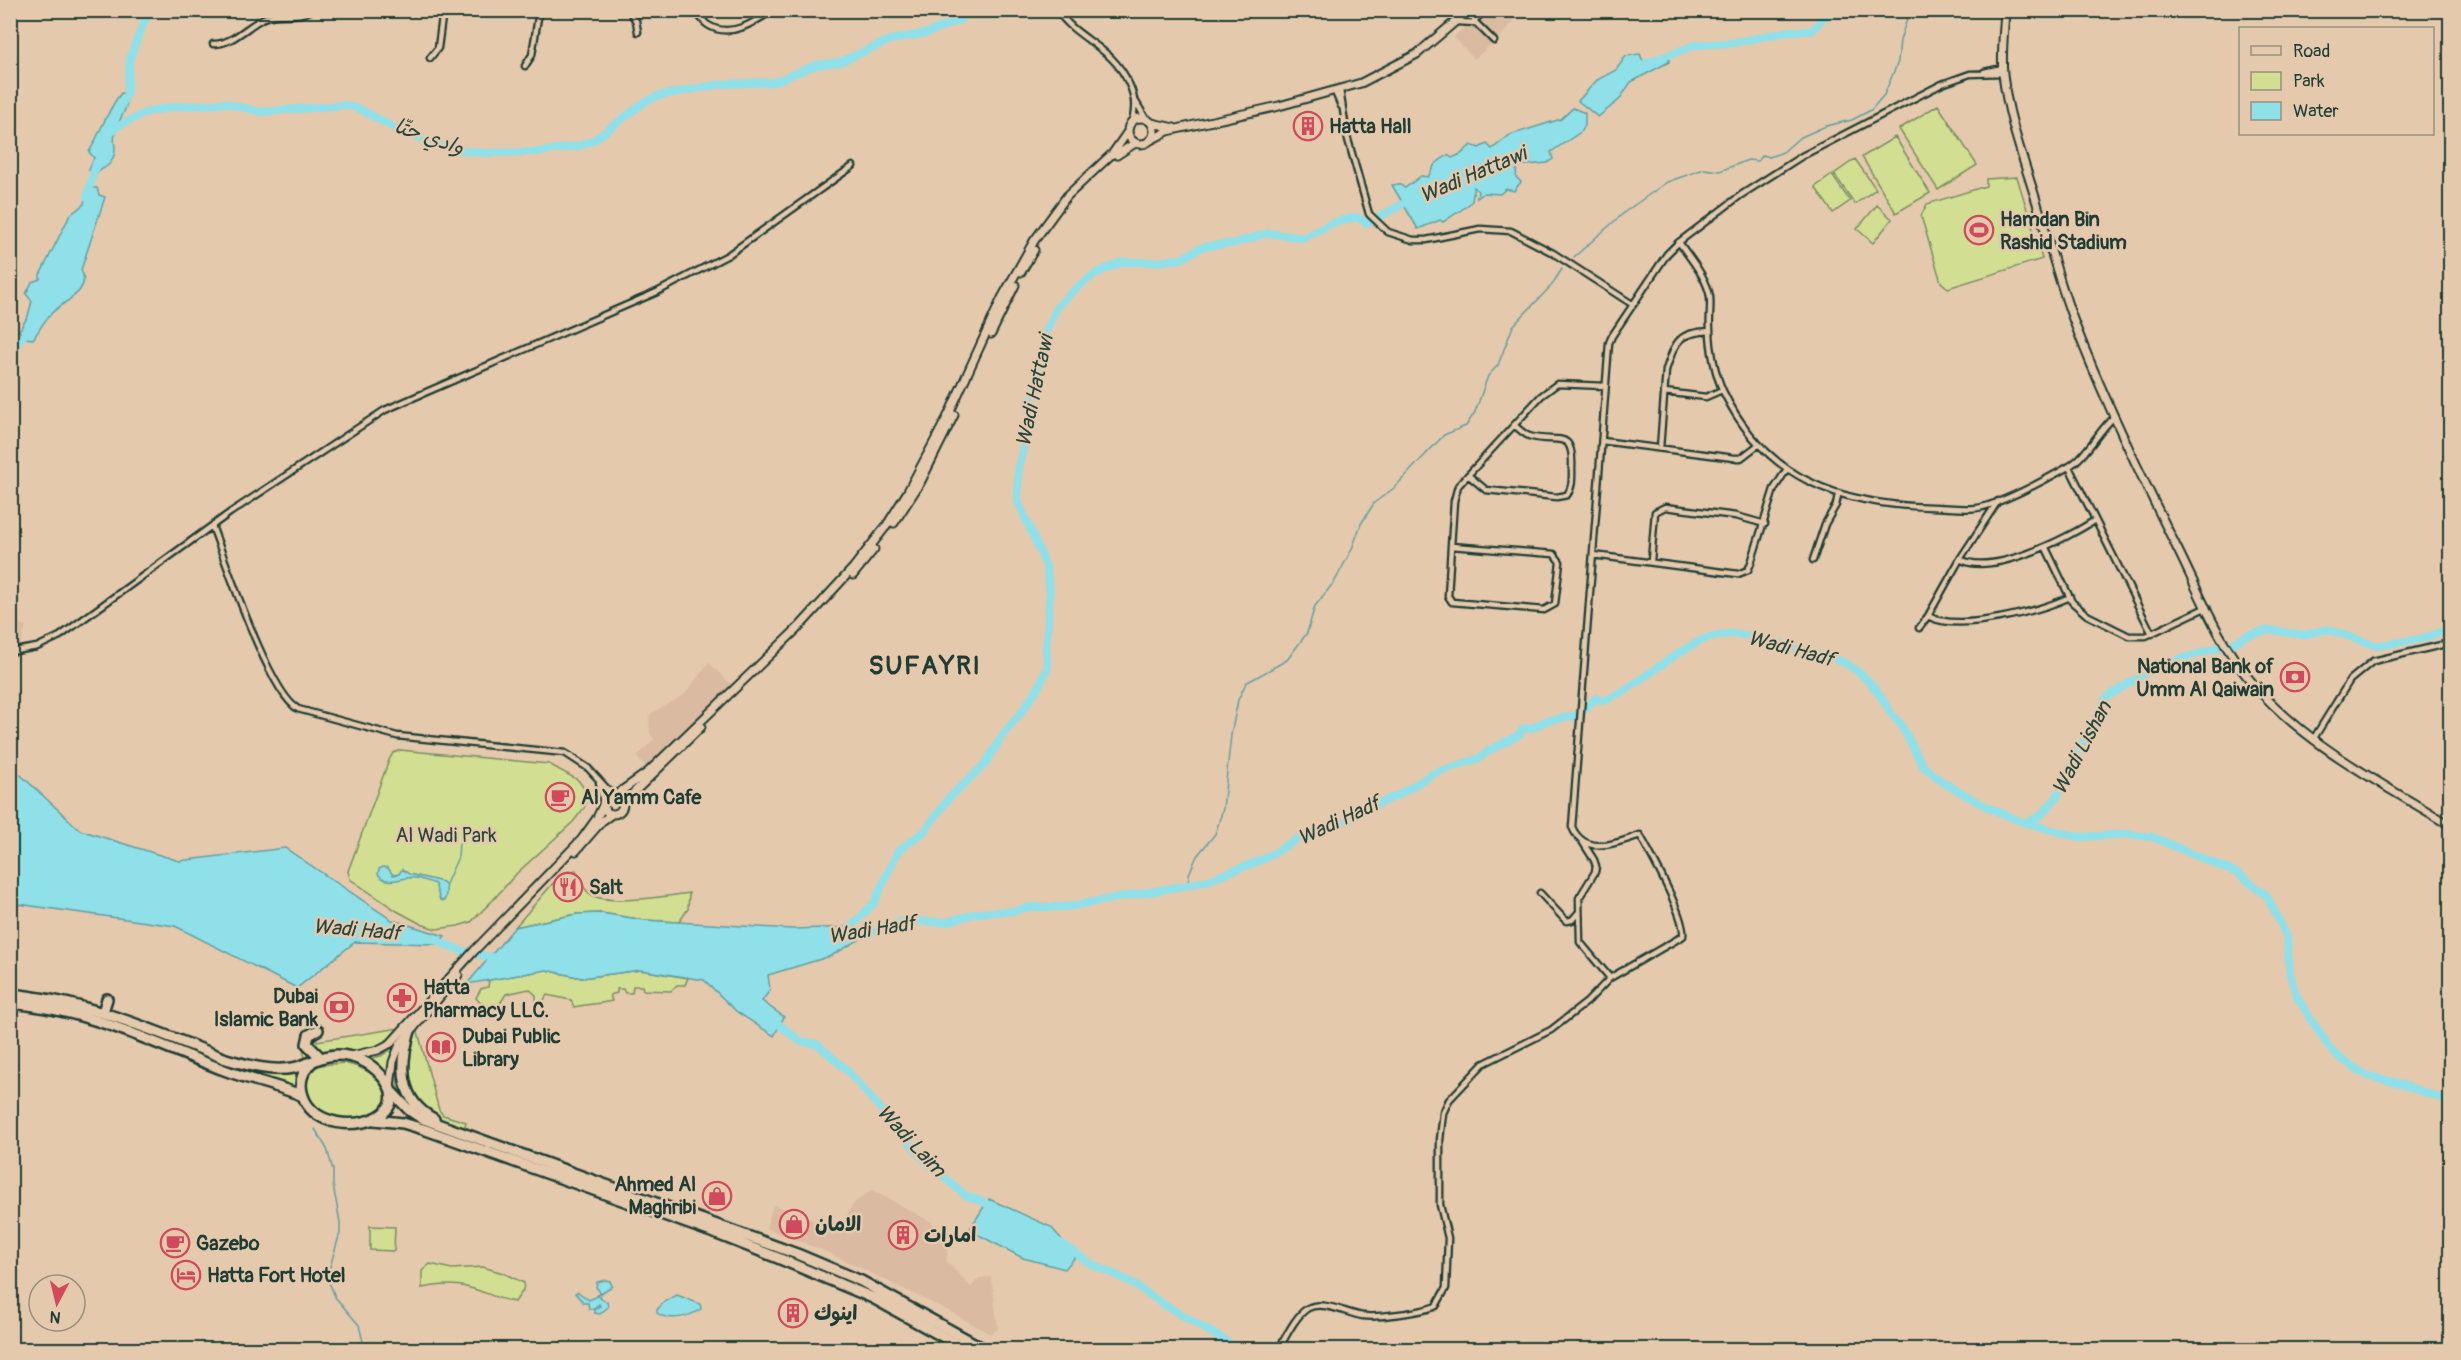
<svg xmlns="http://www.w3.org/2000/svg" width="2461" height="1360" font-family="Pangolin,'Playpen Sans Arabic',sans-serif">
<rect width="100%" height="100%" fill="#e5c9ac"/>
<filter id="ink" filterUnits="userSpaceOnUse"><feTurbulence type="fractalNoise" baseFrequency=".0167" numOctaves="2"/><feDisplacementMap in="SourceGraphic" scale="12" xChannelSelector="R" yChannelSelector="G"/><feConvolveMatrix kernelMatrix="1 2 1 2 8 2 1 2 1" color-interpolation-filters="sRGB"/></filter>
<g filter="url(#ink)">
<path fill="#dabaa0" d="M 1483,11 L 1521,11 L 1500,37 L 1474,59 L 1454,37 Z
M 11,621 L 26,626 L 20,646 L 11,646 Z
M 709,663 L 732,685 L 647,768 L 637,757 L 654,739 L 650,734 L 649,715 L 685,694 Z
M 872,1190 L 931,1222 L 946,1241 L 948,1253 L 946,1261 L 971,1287 L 979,1278 L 991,1277 L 998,1329 L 990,1334 L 953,1313 L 834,1255 L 766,1228 L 773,1205 L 838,1229 L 854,1203 Z"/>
<path fill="#d2de91" stroke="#788e62" stroke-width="1.5" d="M 1938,105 L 1977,165 L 1938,190 L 1899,129 Z
M 1895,137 L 1930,193 L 1896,213 L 1862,157 Z
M 1855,159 L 1876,189 L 1855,204 L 1834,174 Z
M 1832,175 L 1850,201 L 1833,213 L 1815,187 Z
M 2017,177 L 2042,259 L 1948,288 L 1941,282 L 1921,216 L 1927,204 L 1986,186 L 1986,179 Z
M 1877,205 L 1892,219 L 1873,243 L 1857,229 Z
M 400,750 L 549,764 L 578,780 L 586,791 L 587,800 L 584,808 L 573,822 L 517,873 L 493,900 L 471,922 L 458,926 L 436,929 L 421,924 L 397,911 L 350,879 L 348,871 L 389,760 L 393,753 Z
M 576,870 C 580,880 584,892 594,896 C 612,905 668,896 689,893 L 688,909 L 679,922 L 644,920 L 601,913 L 577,914 L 515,927 L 562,873 Z
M 546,970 L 582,978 L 640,970 L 688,978 L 685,985 L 677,985 L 671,991 L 643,990 L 642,986 L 633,986 L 632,993 L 625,993 L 623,989 L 617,989 L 617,993 L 610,995 L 612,1001 C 599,1004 588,1004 574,1007 L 571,1000 L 547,995 L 542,1003 L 536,1001 L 536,995 L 529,989 L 506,994 L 494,1013 L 485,1008 L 476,998 L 481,989 L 488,987 L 489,980 Z
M 400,1028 C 380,1055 367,1049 337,1051 C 325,1051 315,1055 305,1059 L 302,1043 L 306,1044 L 316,1038 L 317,1041 Z
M 415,1030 L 418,1032 L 439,1110 L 443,1115 L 466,1122 L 464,1129 C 451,1125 435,1123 424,1117 C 388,1094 390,1060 415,1030 Z
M 396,1046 L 389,1078 L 363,1060 L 381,1056 Z
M 213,1060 C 240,1069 271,1080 299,1073 L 296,1091 Z
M 344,1063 C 369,1069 393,1080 385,1109 L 360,1122 L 333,1118 L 310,1102 L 304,1086 L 311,1070 L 321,1065 Z
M 370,1226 L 395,1227 L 394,1251 L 370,1250 Z
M 430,1264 L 452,1269 L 483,1267 L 503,1273 L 524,1283 L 523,1290 L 515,1302 C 499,1300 486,1292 470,1288 C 455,1283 437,1285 422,1288 L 422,1271 Z"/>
<path fill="#8fe0e9" stroke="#629fa1" stroke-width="1.5" d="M 1640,54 L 1643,61 L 1651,64 L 1658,58 L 1669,55 L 1669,62 L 1631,82 L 1619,100 L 1598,117 L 1578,101 L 1597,80 L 1616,70 L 1626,56 Z
M 121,93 L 127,94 C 128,114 118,117 115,134 C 112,145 119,148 111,162 C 108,167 101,169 97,173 L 89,170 L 94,158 L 89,152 C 101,132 106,112 121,93 Z
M 1573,108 L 1585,113 L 1585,125 L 1582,131 L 1551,152 L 1553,159 L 1547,163 L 1517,166 L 1516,177 L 1521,182 L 1514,191 L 1506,189 L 1500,194 L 1484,193 L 1477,198 L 1478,191 L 1474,187 L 1472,201 L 1467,206 L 1443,222 L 1440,220 L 1418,229 L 1392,185 L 1399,184 L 1405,188 L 1421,176 L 1428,177 L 1435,164 L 1448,155 L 1452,158 L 1461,154 L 1471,145 L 1479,148 L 1487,144 L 1492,149 L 1510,135 L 1561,119 Z
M 87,188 L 97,188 L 99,195 L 105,197 L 81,270 C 93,292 61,302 50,315 C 43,322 39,331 33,339 L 25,338 L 19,331 L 28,316 L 32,301 L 26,294 L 32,282 L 40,279 L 40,275 L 70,215 L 84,204 Z
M 11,766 L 80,830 L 179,861 L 285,848 L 392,920 L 445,936 L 438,944 L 355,942 L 297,988 L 175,926 L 11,903 Z
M 383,867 L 388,868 L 393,875 L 399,874 L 402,869 L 409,874 L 443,882 C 447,885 447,896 444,901 L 440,900 L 435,884 C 429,882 422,879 416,878 C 401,876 388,887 378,874 L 379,869 Z
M 601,913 L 644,920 L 792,929 L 856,927 L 859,940 L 831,956 L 768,975 L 770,990 L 762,1001 L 784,1017 L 774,1036 L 737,1012 L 704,980 L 640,970 L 582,978 L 546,970 L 467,984 L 515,927 L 577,914 Z
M 989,1199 L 1051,1227 L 1076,1256 L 1065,1269 L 1023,1258 L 969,1230 Z
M 605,1280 L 610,1281 L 612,1286 L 601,1293 L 600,1298 L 607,1302 L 608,1307 L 600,1314 L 595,1313 L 594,1310 L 600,1306 L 599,1304 L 593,1309 L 589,1309 L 588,1303 L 584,1303 L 575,1293 L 578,1292 L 589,1300 L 596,1297 L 600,1292 L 596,1287 L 597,1282 Z
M 677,1295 L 700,1304 L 701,1309 C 689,1317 670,1322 657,1313 L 657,1310 L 664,1302 Z"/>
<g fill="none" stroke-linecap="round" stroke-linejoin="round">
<path stroke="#629fa1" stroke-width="1.5" d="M 1574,257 L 1626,211 L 1667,182 L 1704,169 L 1720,171 L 1748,160 L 1758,161 L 1763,155 L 1769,157 L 1783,152 L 1799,138 L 1826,126 L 1852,120 L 1871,110 L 1884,95 L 1898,62 L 1900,40 L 1910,10
M 446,884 L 458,857 L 459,843
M 1188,885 L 1189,874 L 1197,856 L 1215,834 L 1223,809 L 1231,735 L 1238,700 L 1246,683 L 1287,660 L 1307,633 L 1315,606 L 1335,581 L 1352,549 L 1361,524 L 1374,503 L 1394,488 L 1444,435 L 1466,426 L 1475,412 L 1488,376 L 1498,365 L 1513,326 L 1551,286 L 1562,269
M 315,1129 L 327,1149 L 333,1170 L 333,1185 L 340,1222 L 340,1233 L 327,1277 L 335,1297 L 359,1325 L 365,1350"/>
<path stroke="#8fe0e9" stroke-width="8" d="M 1639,66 L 1695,45 L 1732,43 L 1790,31 L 1812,31 L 1824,17 L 1834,10
M 122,104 L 127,94 L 130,57 L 149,10
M 110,133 L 118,126 L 147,112 L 172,107 L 226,103 L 261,112 L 345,105 L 360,109 L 398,130 L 450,149 L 485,153 L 538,152 L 579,146 L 594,140 L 645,102 L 657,96 L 722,84 L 774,82 L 816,65 L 840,62 L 890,40 L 927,33 L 962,19 L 973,10
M 87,197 L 96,163
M 10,352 L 30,328
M 2025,823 L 2040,816 L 2057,797 L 2065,777 L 2106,698 L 2145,673 L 2180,659 L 2234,643 L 2248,635 L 2270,630 L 2304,635 L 2327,629 L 2377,646 L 2424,638 L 2450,629
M 844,934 L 874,903 L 898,851 L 925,831 L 949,798 L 985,764 L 1004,733 L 1020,714 L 1038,688 L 1048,667 L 1046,649 L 1050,592 L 1046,566 L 1018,501 L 1018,473 L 1045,334 L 1057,307 L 1075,289 L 1095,274 L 1122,262 L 1155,262 L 1181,259 L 1202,247 L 1235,243 L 1268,233 L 1304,238 L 1332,223 L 1356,217 L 1367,223 L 1412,199
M 846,934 L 872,932 L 903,921 L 946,922 L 977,913 L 1015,911 L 1029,907 L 1066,907 L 1188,885 L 1209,880 L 1264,859 L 1297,839 L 1352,819 L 1357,814 L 1400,794 L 1434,773 L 1480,758 L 1490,750 L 1520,734 L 1523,729 L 1535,727 L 1545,721 L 1579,715 L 1596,698 L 1603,701 C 1639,687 1686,639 1719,635 C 1751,630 1784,646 1814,654 C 1845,657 1867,675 1883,700 C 1888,708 1892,717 1900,723 L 1923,766 L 1943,782 L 1985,806 L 2020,821 L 2067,834 L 2081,837 L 2126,834 L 2153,837 L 2239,874 L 2267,896 L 2287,937 L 2290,975 L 2297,997 L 2329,1047 L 2340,1058 L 2368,1076 L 2394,1082 L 2450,1101
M 430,938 L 462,951 L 501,959
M 772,1019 L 800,1041 L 817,1044 L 847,1070 L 925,1161 L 965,1195 L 984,1202 L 996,1210
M 1061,1243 L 1091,1264 L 1129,1281 L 1160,1302 L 1241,1350"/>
<g stroke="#1f3d34" stroke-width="9">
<path id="street" d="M 532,10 L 541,10
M 629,10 L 636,21 L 638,32
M 695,10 C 699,15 703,22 708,25 C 730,39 755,22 773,10
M 1057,10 C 1077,41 1112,45 1129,84 C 1135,96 1136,108 1132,121
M 1457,22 L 1476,23 L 1494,41
M 1473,22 L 1485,10
M 213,44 C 232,45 248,25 264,18 C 279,11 297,19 312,10
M 430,58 L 438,48 L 443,10
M 525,66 L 532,55 L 539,11
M 1984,72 L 2003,68
M 1340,90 L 1347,136 L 1369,214 L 1388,232 L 1413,240 L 1426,240 L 1480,229 L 1511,231 L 1553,253 L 1632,304
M 1335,92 L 1341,106
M 1136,102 L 1146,119
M 1679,242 C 1690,259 1707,277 1710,297 C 1711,308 1709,319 1710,329 C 1710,348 1715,374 1723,391 C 1765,479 1840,505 1932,507 C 1947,507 1968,511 1982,507 C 2007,501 2045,480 2068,467 C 2087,456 2098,431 2114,417
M 1664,392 L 1706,397 L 1722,390
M 1602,441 L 1734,458 L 1741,458 L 1758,445
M 1660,448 L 1666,370 C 1676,340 1678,333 1710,331
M 2069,467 L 2152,634
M 1468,475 L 1486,490 L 1557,497 L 1567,495 C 1573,487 1572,478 1572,468 C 1574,426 1555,445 1529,436 C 1524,434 1519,429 1514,425
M 212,526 C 226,562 269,693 298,709 L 397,736 L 565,753 L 588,768 L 612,794
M 1451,546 L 1554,554 L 1560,562 L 1555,604 L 1544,610 L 1452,602 L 1448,596 Z
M 1451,546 L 1454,501 L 1458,486 L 1541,396 L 1557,384 L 1605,386
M 2046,548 L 2072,602 L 2087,615 L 2129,636 L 2146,636 L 2207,607
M 1593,555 L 1738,574 L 1748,570 L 1751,563 L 1774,489 L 1787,469
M 1960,559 L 1998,501
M 1813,560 L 1825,524 L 1836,505 L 1838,495
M 1651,561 L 1655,512 L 1665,507 L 1736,516 L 1765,524
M 1928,616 L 1960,559 C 1991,577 2068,538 2095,520
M 1919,628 L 1928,616 C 1958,633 2039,611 2070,597
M 10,652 L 37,647 L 60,636 L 231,512 L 385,410 L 657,292 L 728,255 L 853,166
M 2314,738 L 2350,680 L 2373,661 L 2450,643
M 599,782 L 603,803
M 1582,841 L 1594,860 L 1596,866 L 1595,872 L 1579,898 L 1580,942 L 1610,978
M 1540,893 L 1566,921 L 1572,920 L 1579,912
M 1278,1350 C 1286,1337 1295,1316 1308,1308 C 1324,1300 1347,1314 1363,1316 C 1377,1318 1423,1312 1436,1306 L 1446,1288 L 1448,1238 L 1440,1205 L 1440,1140 L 1443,1113 L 1449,1100 L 1483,1064 L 1551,1030 L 1587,1002 L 1610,978 L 1683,936 C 1686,918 1650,853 1640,835 C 1617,843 1585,857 1572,827 L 1609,343 L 1612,336 L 1667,254 L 1679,242 L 1741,195 L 1802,156 L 1942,84 L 1970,74 L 2003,73"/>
</g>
<g stroke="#1f3d34" stroke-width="11">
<path id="secondary" d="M 2005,10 C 2004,31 2001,53 2003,74 C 2008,120 2026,166 2039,210 C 2051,249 2061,289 2076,327 C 2105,402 2141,476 2177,548 C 2199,592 2218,642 2250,680 C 2302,743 2381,783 2450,825
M1128 131a13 13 0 1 1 26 0a13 13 0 1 1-26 0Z
M 1152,123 L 1174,128
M 1151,140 L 1168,131 L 1279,106 L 1361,83 L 1417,54 L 1469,10
M 1117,155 L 1135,143
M 1021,272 L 1034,250
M 991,334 L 1015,285
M 894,523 L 920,483 L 954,415
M 853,575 L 874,549
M603 804a10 10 0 1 1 20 0a10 10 0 1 1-20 0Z
M 617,794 L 648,772 L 800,626 L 854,567 L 887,525 L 907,493 L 948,416 L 1002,298 L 1034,241 L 1067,196 L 1113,153 L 1127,133
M 624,802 L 701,727
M 576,851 L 602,821 L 612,814
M 351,1056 L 378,1050 L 391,1043 L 474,951 L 582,839 L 597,818 L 603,805
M 390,1087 L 393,1062 L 400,1044 L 458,975"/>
</g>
<g stroke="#1f3d34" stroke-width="14">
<path id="highway" d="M 10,994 C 87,1001 155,1031 226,1059 C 247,1065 271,1072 293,1068 C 309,1065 320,1055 337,1055 C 353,1055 370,1062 381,1075 C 426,1124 314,1146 302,1092 C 299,1080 303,1071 311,1063
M 10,1003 C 92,1010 150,1042 224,1070 C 250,1080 277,1085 303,1096
M 103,1012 L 107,999
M 318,1030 L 309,1035 L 307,1044 L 320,1057
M 410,1031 C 400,1064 398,1100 434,1119
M 391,1091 L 409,1110 L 421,1118 L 797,1254 L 861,1281 L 986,1350
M 374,1120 L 403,1123 L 423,1129 L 717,1234 L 778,1258 L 873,1298 L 967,1350"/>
</g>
<use href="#street" stroke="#e5c9ac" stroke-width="4.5"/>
<use href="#secondary" stroke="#e5c9ac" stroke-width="7"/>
<use href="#highway" stroke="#e5c9ac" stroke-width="9"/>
</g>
</g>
<defs>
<g id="building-ring" transform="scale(1.5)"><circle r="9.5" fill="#e5c9ac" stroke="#d1495b" stroke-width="1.5"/><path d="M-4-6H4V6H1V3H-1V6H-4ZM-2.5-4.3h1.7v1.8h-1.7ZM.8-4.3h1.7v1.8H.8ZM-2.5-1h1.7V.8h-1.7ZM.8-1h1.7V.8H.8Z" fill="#d1495b"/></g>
<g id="stadium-ring" transform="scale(1.5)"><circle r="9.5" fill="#e5c9ac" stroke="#d1495b" stroke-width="1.5"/><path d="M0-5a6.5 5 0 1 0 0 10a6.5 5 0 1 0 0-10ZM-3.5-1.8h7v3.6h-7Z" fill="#d1495b"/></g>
<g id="bank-ring" transform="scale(1.5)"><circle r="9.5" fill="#e5c9ac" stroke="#d1495b" stroke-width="1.5"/><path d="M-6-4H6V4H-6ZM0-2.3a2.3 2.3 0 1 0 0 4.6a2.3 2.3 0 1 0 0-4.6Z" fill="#d1495b"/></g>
<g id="cafe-ring" transform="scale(1.5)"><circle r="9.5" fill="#e5c9ac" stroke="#d1495b" stroke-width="1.5"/><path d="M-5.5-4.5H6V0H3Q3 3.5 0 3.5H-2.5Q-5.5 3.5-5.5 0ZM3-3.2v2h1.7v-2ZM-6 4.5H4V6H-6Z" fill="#d1495b"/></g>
<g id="restaurant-ring" transform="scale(1.5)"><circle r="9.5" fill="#e5c9ac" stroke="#d1495b" stroke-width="1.5"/><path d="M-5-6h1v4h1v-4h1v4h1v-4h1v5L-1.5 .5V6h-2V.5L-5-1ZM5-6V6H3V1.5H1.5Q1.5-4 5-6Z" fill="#d1495b"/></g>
<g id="pharmacy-ring" transform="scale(1.5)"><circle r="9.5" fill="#e5c9ac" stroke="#d1495b" stroke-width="1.5"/><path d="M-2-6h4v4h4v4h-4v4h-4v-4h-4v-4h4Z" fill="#d1495b"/></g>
<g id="library-ring" transform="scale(1.5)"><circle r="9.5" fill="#e5c9ac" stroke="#d1495b" stroke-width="1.5"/><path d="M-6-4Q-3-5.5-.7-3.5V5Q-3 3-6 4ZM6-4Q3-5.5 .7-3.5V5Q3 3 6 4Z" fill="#d1495b"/></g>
<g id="shop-ring" transform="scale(1.5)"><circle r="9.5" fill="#e5c9ac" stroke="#d1495b" stroke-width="1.5"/><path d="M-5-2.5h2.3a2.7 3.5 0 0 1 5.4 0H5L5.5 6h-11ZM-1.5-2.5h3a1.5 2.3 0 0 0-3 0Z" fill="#d1495b"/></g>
<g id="hotel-ring" transform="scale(1.5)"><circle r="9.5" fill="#e5c9ac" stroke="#d1495b" stroke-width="1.5"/><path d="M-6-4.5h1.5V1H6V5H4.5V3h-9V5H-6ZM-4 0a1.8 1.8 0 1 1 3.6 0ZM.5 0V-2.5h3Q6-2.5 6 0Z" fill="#d1495b"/></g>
</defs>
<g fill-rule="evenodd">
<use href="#building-ring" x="1308" y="126"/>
<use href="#stadium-ring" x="1979" y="230"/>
<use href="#bank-ring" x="2295" y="677"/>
<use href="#cafe-ring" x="560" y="797"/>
<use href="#restaurant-ring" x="568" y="887"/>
<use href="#pharmacy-ring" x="402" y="998"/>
<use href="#bank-ring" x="339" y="1007"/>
<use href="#library-ring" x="441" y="1047"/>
<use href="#shop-ring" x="717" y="1196"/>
<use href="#shop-ring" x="794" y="1224"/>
<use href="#building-ring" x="903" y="1235"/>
<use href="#cafe-ring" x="175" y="1243"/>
<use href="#hotel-ring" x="186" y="1275"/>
<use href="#building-ring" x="793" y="1313"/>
</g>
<g text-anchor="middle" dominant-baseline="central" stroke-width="5" stroke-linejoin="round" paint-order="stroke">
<g font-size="20" font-weight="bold" fill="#1f3d34" stroke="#e5c9ac" text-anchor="start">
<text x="1329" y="126">Hatta Hall</text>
<text x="2000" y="219">Hamdan Bin<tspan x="2000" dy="23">Rashid Stadium</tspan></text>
<text x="2274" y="666" text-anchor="end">National Bank of<tspan x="2274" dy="23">Umm Al Qaiwain</tspan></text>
<text x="581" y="797">Al Yamm Cafe</text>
<text x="589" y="887">Salt</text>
<text x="423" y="987">Hatta<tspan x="423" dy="23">Pharmacy LLC.</tspan></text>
<text x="318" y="996" text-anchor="end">Dubai<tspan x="318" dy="23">Islamic Bank</tspan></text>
<text x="462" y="1036">Dubai Public<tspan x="462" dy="23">Library</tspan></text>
<text x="696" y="1184" text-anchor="end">Ahmed Al<tspan x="696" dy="23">Maghribi</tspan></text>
<text x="815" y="1224">الامان</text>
<text x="924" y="1235">امارات</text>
<text x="196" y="1243">Gazebo</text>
<text x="207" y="1275">Hatta Fort Hotel</text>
<text x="814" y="1313">اينوك</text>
</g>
<g font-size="20" fill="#284539" stroke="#e5c9ac">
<text x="446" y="835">Al Wadi Park</text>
</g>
<g font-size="21" font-style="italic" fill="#25453d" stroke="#e5c9ac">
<text transform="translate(429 137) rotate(19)">وادي حتّا</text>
<text transform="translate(1473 175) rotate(-23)">Wadi Hattawi</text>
<text transform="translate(1035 391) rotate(-78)">Wadi Hattawi</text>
<text transform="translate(1791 649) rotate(15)">Wadi Hadf</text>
<text transform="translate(2082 748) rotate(-62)">Wadi Lishan</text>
<text transform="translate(1339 821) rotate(-25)">Wadi Hadf</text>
<text transform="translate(357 930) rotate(5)">Wadi Hadf</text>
<text transform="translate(872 930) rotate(-9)">Wadi Hadf</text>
<text transform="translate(911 1141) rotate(47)">Wadi Laim</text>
</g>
<g font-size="26" font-weight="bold" letter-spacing="1.5" fill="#1f3d34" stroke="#e5c9ac">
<text x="925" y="666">SUFAYRI</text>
</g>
</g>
<rect width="2461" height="1360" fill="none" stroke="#e5c9ac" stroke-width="36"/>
<rect x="18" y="18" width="2425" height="1324" fill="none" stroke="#1f3d34" stroke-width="2" filter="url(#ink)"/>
<rect x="2239" y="27" width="195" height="108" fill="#e5c9ac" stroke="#96917c" stroke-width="1.5"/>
<rect x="2251" y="46" width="30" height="9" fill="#e5c9ac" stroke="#96917c" stroke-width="1.5"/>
<text x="2293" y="57" font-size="18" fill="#1f3d34">Road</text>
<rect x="2251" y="72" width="30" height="18" fill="#d2de91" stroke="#96917c" stroke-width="1.5"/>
<text x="2293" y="87" font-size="18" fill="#1f3d34">Park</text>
<rect x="2251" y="102" width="30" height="18" fill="#8fe0e9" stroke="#96917c" stroke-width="1.5"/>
<text x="2293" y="117" font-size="18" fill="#1f3d34">Water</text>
<g transform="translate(57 1303) rotate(187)"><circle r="28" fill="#e5c9ac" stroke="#96917c" stroke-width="1.5"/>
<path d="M0-4.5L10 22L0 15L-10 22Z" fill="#d1495b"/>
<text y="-9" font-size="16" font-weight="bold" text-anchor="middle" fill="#1f3d34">N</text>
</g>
</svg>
